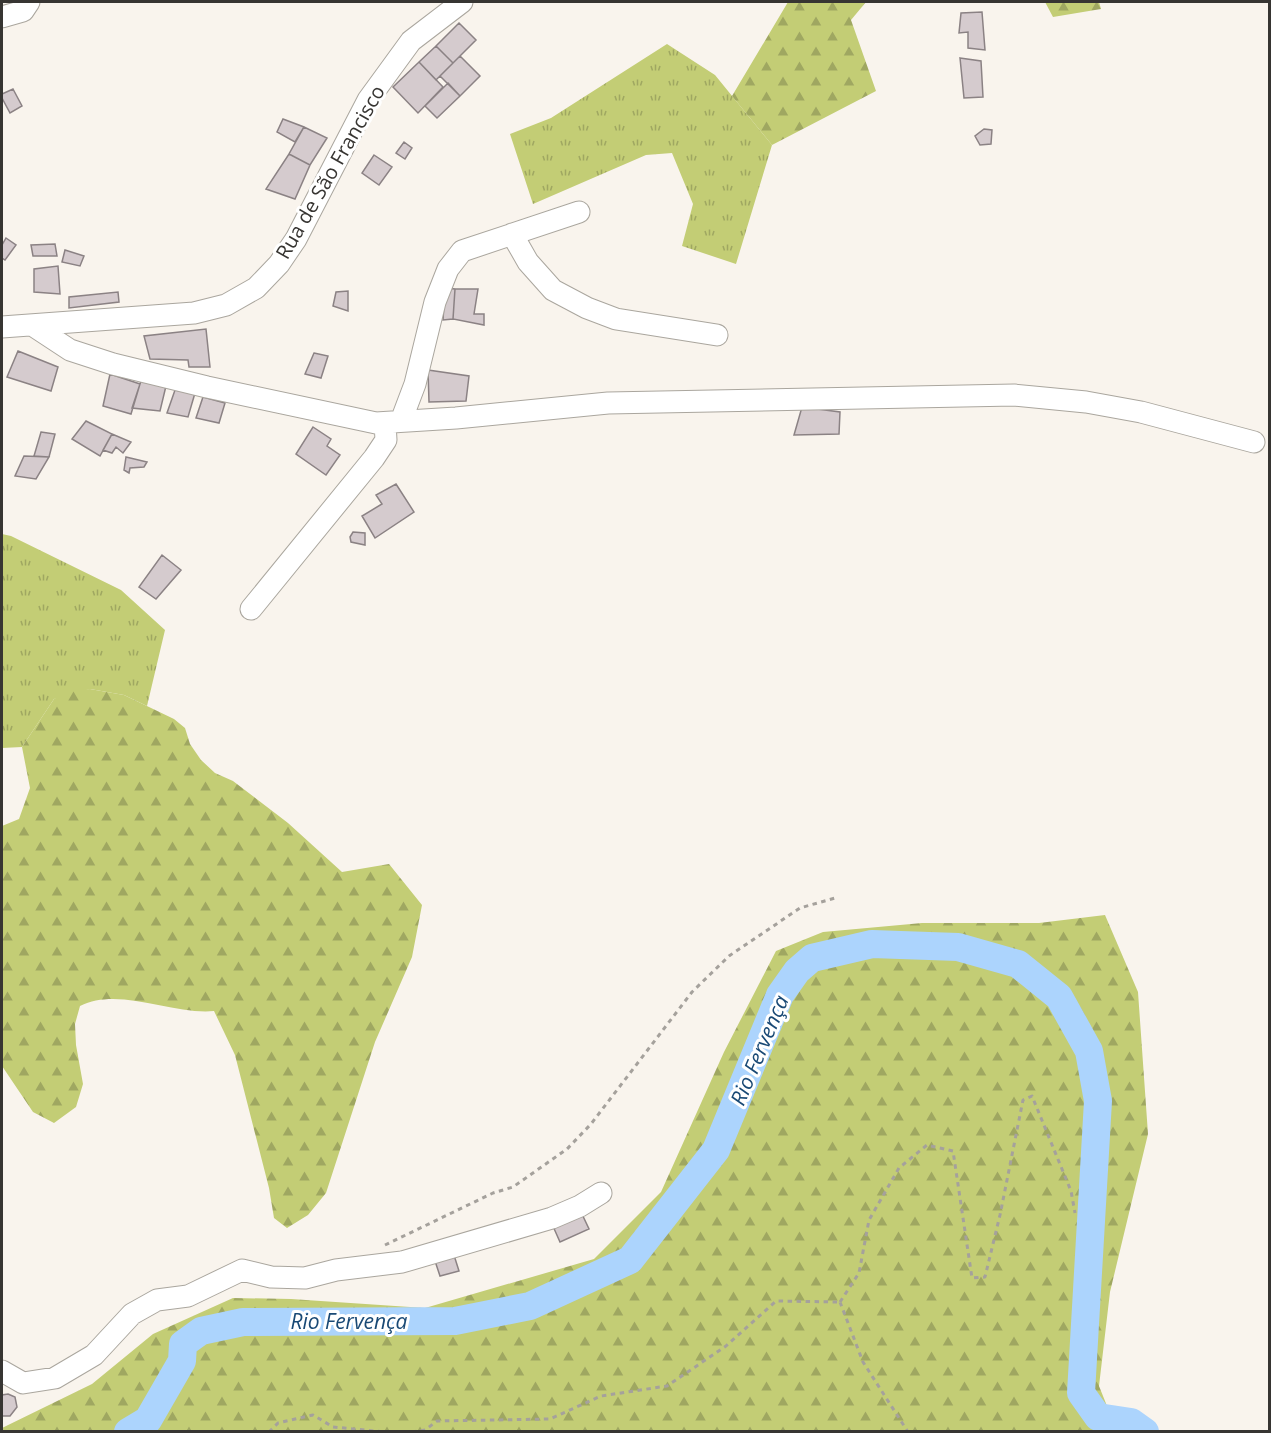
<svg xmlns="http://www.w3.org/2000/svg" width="1271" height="1433" font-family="'Open Sans',sans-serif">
<defs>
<pattern id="grass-tufts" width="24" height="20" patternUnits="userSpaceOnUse" patternTransform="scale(1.5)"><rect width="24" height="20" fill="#c3cd75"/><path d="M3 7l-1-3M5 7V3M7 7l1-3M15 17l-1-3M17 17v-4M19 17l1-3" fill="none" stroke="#9fa761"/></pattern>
<pattern id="forest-firs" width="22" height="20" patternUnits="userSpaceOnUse" patternTransform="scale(1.5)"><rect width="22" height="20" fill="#c3cd75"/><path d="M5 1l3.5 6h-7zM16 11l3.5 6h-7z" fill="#9fa761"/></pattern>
</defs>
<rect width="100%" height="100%" fill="#f9f4ed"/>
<path fill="url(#grass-tufts)" d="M 667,44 L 715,75 L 772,145 L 736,264 L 682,246 L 693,204 L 672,153 L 646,155 L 533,204 L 510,134 L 551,118 Z
M 2,534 L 11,536 L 121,590 L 165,630 L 147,706 L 124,695 L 90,689 L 54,699 L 22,747 L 2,748 Z"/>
<path fill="url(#forest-firs)" d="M 788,2 L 866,2 L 851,20 L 876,91 L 772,145 L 732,96 Z
M 1045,2 L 1099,2 L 1101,9 L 1053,17 Z
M 90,689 L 124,695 L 174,719 L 185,728 L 190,744 L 201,760 L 215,773 L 233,781 L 288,823 L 342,872 L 389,864 L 422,905 L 412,957 L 375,1042 L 326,1193 L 308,1215 L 287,1228 L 274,1218 L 269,1188 L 235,1055 L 214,1011 C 172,1015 119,986 80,1006 L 75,1024 L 76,1045 L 83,1084 L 76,1107 L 54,1123 L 33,1112 L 2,1066 L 2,826 L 19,819 L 30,788 L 22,747 L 54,699 L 68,691 Z
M 1105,915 L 1138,992 L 1148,1134 L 1110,1292 L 1099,1386 L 1117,1431 L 2,1431 L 2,1428 L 92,1384 L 153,1334 L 233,1298 L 291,1299 L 425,1308 L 594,1259 L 661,1192 L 724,1052 L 776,951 L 823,932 L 922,923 L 1039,923 Z"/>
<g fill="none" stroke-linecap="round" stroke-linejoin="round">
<path stroke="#acd4fd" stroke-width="28" d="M 128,1432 L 148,1420 L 182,1361 L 183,1344 L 201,1331 L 243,1322 L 455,1321 L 530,1306 L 630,1260 L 716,1150 L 780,995 L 797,971 L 812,958 L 872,944 L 958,947 L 1018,964 L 1059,997 L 1089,1051 L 1098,1101 L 1081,1393 L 1098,1417 L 1131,1422 L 1145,1432"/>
</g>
<path fill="#d5cbce" stroke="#8b8284" stroke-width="1.5" d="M 982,12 L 985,50 L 968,48 L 968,32 L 959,33 L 961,13 Z
M 459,23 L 476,40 L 453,63 L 436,46 Z
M 436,46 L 453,63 L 436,80 L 419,62 Z
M 460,56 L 480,76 L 460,96 L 440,76 Z
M 960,58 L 981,61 L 983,97 L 964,98 Z
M 419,62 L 443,87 L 418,113 L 393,87 Z
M 448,83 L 460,96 L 437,118 L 425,106 Z
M 13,89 L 22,106 L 10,113 L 2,98 L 2,94 Z
M 283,119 L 304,127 L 295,142 L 277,132 Z
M 304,127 L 327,138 L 310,165 L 289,154 Z
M 984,129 L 992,130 L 991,144 L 980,145 L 975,136 Z
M 404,142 L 412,148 L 405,159 L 396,153 Z
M 289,154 L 310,165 L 295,199 L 266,189 Z
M 374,155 L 392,167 L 379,185 L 362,173 Z
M 6,238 L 16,245 L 5,260 L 2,258 L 2,245 Z
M 55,244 L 57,256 L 33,256 L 31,245 Z
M 65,250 L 84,256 L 80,266 L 62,262 Z
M 58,266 L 60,294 L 34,292 L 34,269 Z
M 445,288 L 455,289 L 453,319 L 443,320 Z
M 455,289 L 478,289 L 474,314 L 484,314 L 484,325 L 453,319 Z
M 348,291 L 348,311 L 333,306 L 336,292 Z
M 118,292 L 119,302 L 69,308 L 69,297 Z
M 206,329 L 210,367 L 189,367 L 188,360 L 150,359 L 144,336 Z
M 18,351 L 58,367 L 51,391 L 7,377 Z
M 314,353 L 328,356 L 321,378 L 305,374 Z
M 428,370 L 469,376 L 466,401 L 429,402 Z
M 110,374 L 140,384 L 131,414 L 103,406 Z
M 142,378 L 166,386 L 160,411 L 132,408 Z
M 175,390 L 195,393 L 188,417 L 167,413 Z
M 203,397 L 225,403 L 219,423 L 196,418 Z
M 802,407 L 840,412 L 839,434 L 794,435 Z
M 86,421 L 112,434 L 100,456 L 72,439 Z
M 313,427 L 331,439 L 327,446 L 340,455 L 326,475 L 296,454 Z
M 41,432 L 55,434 L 49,457 L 34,456 Z
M 112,434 L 131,442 L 123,453 L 116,447 L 112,453 L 103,450 Z
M 24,456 L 49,457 L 36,479 L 15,476 Z
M 126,457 L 147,462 L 144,467 L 130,468 L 129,473 L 124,470 Z
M 396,484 L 414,512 L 375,538 L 362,516 L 382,504 L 376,495 Z
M 353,532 L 365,533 L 365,545 L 351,542 L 350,537 Z
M 162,555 L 181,570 L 156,599 L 139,587 Z
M 581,1212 L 589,1229 L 560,1242 L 552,1224 Z
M 453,1252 L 459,1271 L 440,1276 L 434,1258 Z
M 8,1394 L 15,1397 L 17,1407 L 10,1416 L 2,1416 L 2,1395 Z"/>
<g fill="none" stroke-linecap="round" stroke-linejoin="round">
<g stroke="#aaa69e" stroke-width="23">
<path id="minor" d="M 2,17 L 23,11 L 29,2
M 512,234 L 528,262 L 553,290 L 587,308 L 616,319 L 717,335
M 32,325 L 70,350 L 113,364 L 207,387 L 376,423 L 456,418 L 608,403 L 1014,395 L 1086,402 L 1141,412 L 1254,442
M 2,327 L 194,313 L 226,305 L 256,288 L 279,264 L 296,239 L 368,100 L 411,41 L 462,2
M 401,421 L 415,384 L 435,302 L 448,269 L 462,251 L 579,212
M 251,609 L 374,458 L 386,440 L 385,423
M 2,1371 L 23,1383 L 55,1378 L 94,1355 L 132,1314 L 157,1300 L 188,1296 L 242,1270 L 271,1277 L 305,1278 L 336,1270 L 402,1262 L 552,1218 L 580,1206 L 601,1193"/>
</g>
<path stroke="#a5a19c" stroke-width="3" stroke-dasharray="4.5 4.5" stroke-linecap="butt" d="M 385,1245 L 493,1193 L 513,1187 L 567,1149 L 591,1124 L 692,992 L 729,956 L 800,908 L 835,898
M 840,1302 L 859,1273 L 869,1220 L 899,1168 L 927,1145 L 953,1151 L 972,1278 L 985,1277 L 1000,1215 L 1023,1100 L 1032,1096 L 1071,1191 L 1075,1213
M 840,1302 L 863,1362 L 908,1432
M 269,1432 L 278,1423 L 313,1415 L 333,1427 L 385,1432
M 412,1432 L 425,1430 L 437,1421 L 550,1419 L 601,1396 L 667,1386 L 726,1346 L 776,1301 L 840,1302"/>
<use href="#minor" stroke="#fff" stroke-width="21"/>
</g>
<g text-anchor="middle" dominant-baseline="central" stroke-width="6" stroke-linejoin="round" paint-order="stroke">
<g font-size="20" fill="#373532" stroke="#fff">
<text transform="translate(330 172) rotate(-60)">Rua de São Francisco</text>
</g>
<g font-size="21" font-style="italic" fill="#194975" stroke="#fff">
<text transform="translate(759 1050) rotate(-67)">Rio Fervença</text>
<text x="349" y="1321">Rio Fervença</text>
</g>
</g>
<rect width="1271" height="1433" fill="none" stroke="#373532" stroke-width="6"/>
</svg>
